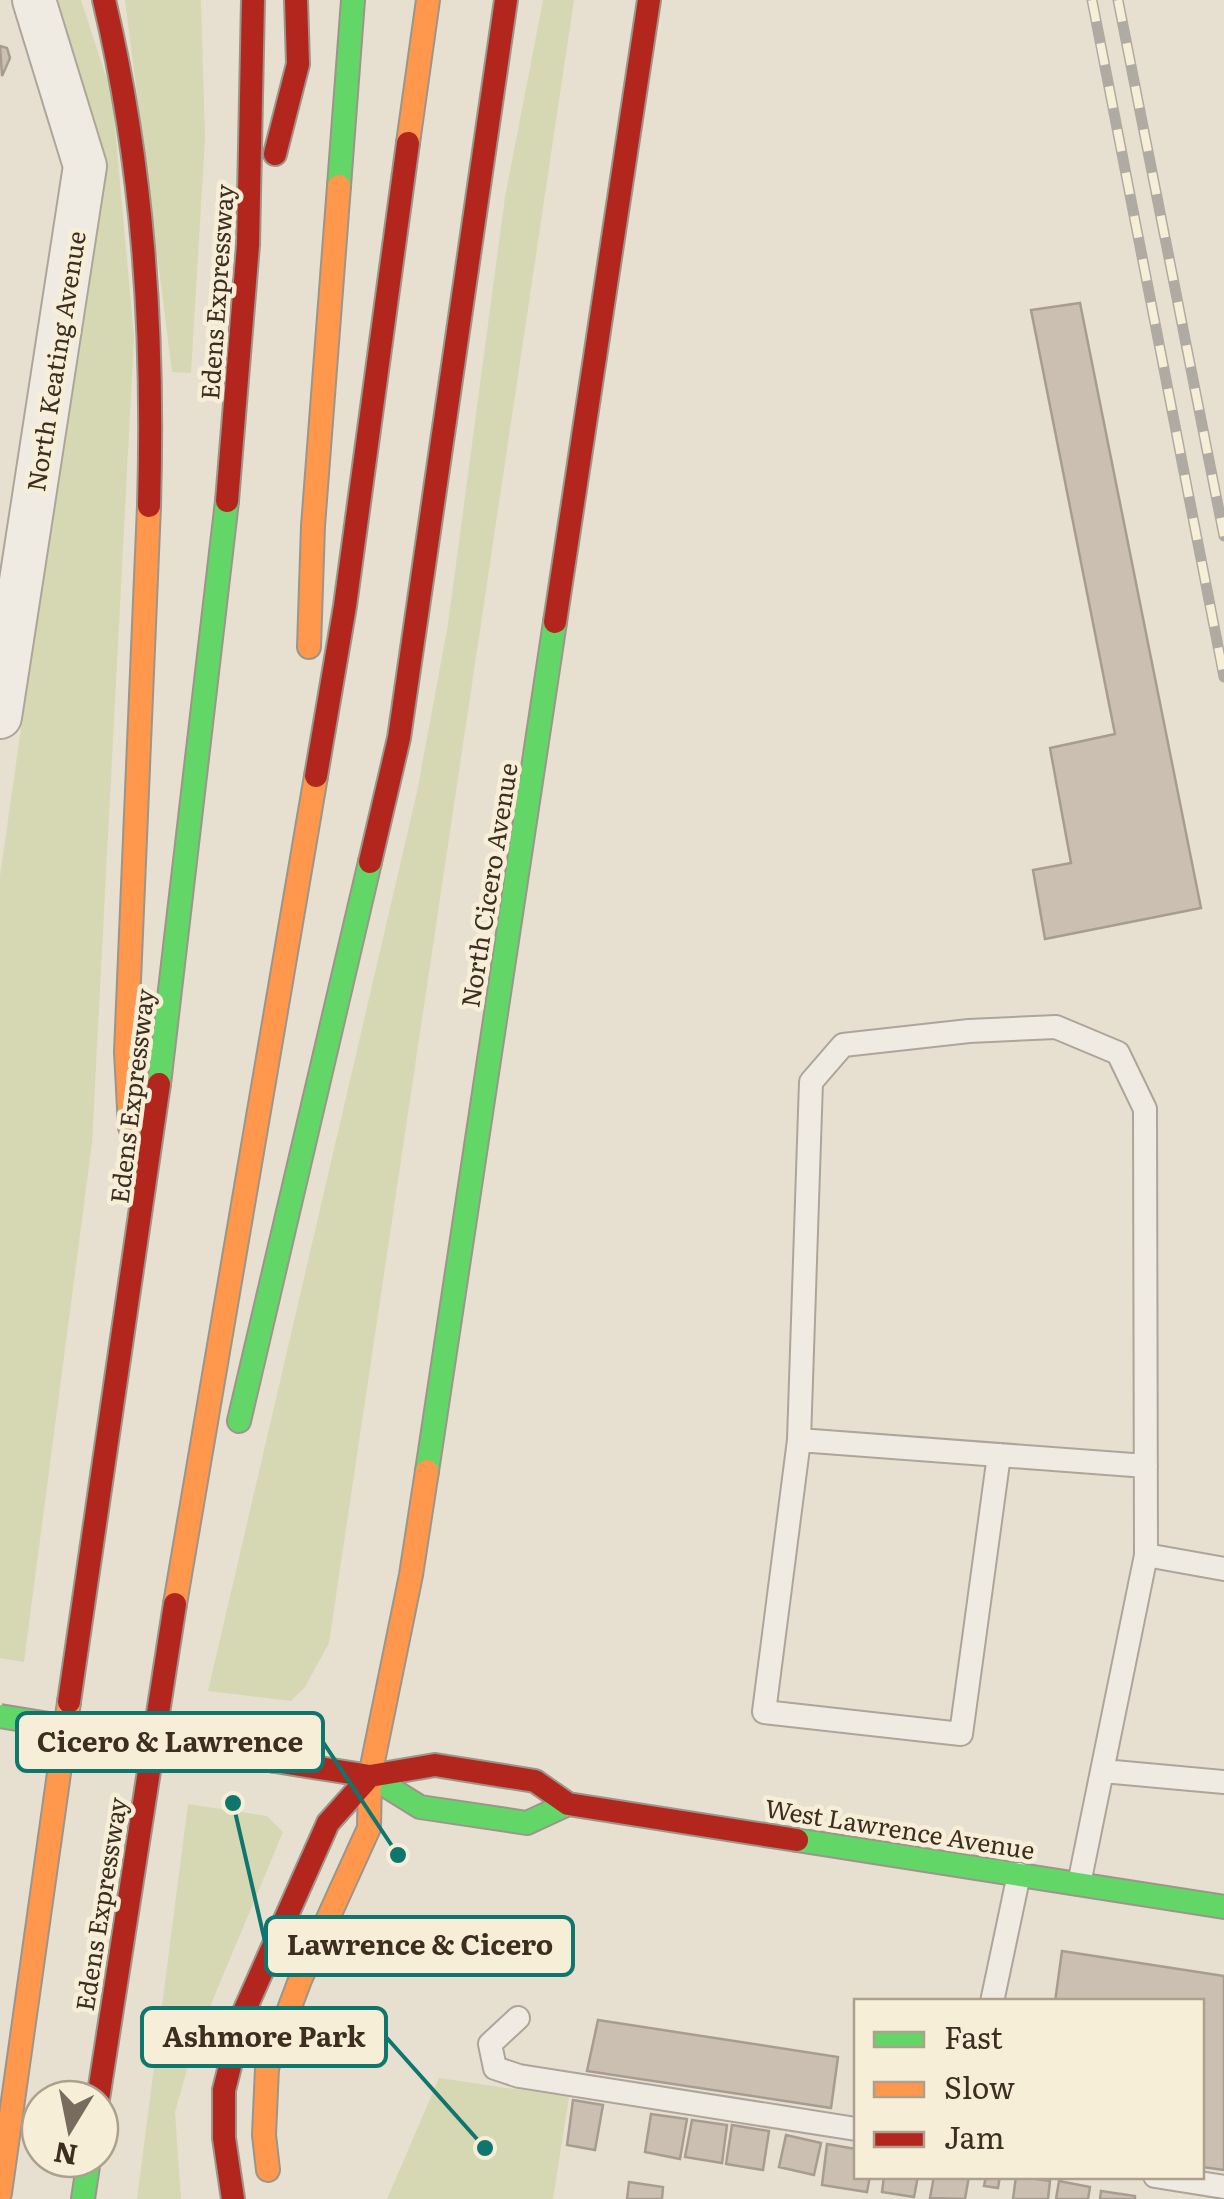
<svg xmlns="http://www.w3.org/2000/svg" width="1224" height="2199" font-family="Literata,serif">
<rect width="100%" height="100%" fill="#e7e0d1"/>
<path fill="#d6d7b3" d="M 58,0 L 81,0 L 112,95 L 134,337 L 92,1143 L 24,1662 L 0,1658 L 0,876 L 102,160 Z
M 125,0 L 201,0 L 205,139 L 191,373 L 172,372 Z
M 543,0 L 574,0 L 329,1643 L 305,1687 L 291,1701 L 208,1691 L 417,792 L 448,624 L 505,197 Z
M 188,1804 L 267,1816 L 283,1832 L 194,2045 L 175,2112 L 181,2199 L 137,2199 Z
M 439,2078 L 569,2097 L 553,2199 L 387,2199 Z"/>
<path fill="#cbbfb2" stroke="#a89c90" stroke-width="2.5" d="M 0,46 L 7,48 L 10,58 L 2,76 Z
M 1080,303 L 1201,908 L 1045,939 L 1033,870 L 1071,863 L 1050,748 L 1115,734 L 1031,310 Z
M 1062,1951 L 1224,1976 L 1224,2170 L 1202,2167 L 1202,2002 L 1055,2002 Z
M 598,2020 L 838,2057 L 831,2108 L 587,2071 Z
M 573,2100 L 603,2105 L 595,2150 L 567,2145 Z
M 651,2114 L 687,2119 L 680,2159 L 645,2152 Z
M 692,2120 L 727,2125 L 722,2163 L 685,2157 Z
M 732,2125 L 769,2131 L 763,2170 L 726,2164 Z
M 786,2135 L 821,2143 L 814,2175 L 779,2167 Z
M 827,2144 L 856,2149 L 856,2176 L 870,2176 L 867,2192 L 822,2185 Z
M 884,2176 L 918,2176 L 914,2197 L 882,2192 Z
M 934,2176 L 969,2176 L 965,2199 L 930,2198 Z
M 986,2176 L 1000,2176 L 998,2188 L 984,2186 Z
M 1016,2176 L 1050,2181 L 1048,2199 L 1013,2199 Z
M 1059,2181 L 1090,2187 L 1088,2199 L 1056,2199 Z
M 629,2182 L 663,2187 L 662,2199 L 627,2199 Z
M 1101,2191 L 1135,2196 L 1135,2199 L 1100,2199 Z"/>
<g fill="none" stroke-linecap="round" stroke-linejoin="round">
<g stroke="#ada599" stroke-width="26">
<path id="lane" d="M 799,1440 L 1146,1466
M 999,1455 L 961,1734 L 764,1712 L 799,1440 L 811,1082 L 843,1045 L 969,1031 L 1056,1027 L 1118,1053 L 1145,1109 L 1146,1555 L 1224,1569
M 1103,1771 L 1224,1782
M 1079,1884 L 1146,1555
M 992,2002 L 1019,1874
M 518,2018 L 490,2044 L 495,2068 L 519,2076 L 856,2129
M 1155,2176 L 1224,2187"/>
</g>
<g stroke="#ada599" stroke-width="46">
<path id="street" d="M 0,717 L 85,166 L 34,0"/>
</g>
<g stroke="#9c958a" stroke-width="26">
<path id="fast" d="M 339,186 L 353,0
M 159,1084 L 227,501
M 239,1421 L 370,862
M 427,1471 L 555,622
M 370,1776 L 420,1807 L 527,1823 L 568,1804
M 797,1840 L 1224,1907
M 83,2199 L 89,2159"/>
</g>
<g stroke="#9c958a" stroke-width="26">
<path id="slow" d="M 408,143 L 428,0
M 309,647 L 313,526 L 339,186
M 130,1127 L 126,1052 L 149,506
M 175,1604 L 316,776
M 268,2170 L 264,2135 L 267,2068 L 300,1980 L 369,1828 L 370,1776 L 411,1575 L 427,1471
M 0,2193 L 69,1702"/>
</g>
<g stroke="#9c958a" stroke-width="26">
<path id="jam" d="M 104,0 C 144,168 154,334 149,506
M 275,154 L 298,64 L 296,0
M 227,501 L 248,245 L 253,0
M 555,622 L 649,0
M 316,776 L 345,606 L 408,143
M 370,862 L 399,738 L 506,0
M 69,1702 L 159,1084
M 275,1761 L 370,1776 L 435,1765 L 535,1781 L 568,1804 L 797,1840
M 98,2099 L 175,1604
M 233,2199 L 224,2138 L 224,2090 L 243,2014 L 328,1823 L 370,1776"/>
</g>
<use href="#lane" stroke="#efebe3" stroke-width="22"/>
<use href="#street" stroke="#efebe3" stroke-width="42"/>
<use href="#fast" stroke="#63d668" stroke-width="22"/>
<use href="#slow" stroke="#ff974d" stroke-width="22"/>
<use href="#jam" stroke="#b3261e" stroke-width="22"/>
<g stroke="#afaaa2" stroke-width="11">
<path id="rail" d="M 1092,0 L 1224,677
M 1118,0 L 1224,536"/>
</g>
<use href="#rail" stroke="#f7eed8" stroke-width="8" stroke-dasharray="22" stroke-linecap="butt"/>
<g stroke="#9c958a" stroke-width="26" stroke-linecap="butt">
<path id="fast-bridge" d="M 0,1716 L 275,1761"/>
</g>
<use href="#fast-bridge" stroke="#63d668" stroke-width="22"/>
</g>
<g text-anchor="middle" dominant-baseline="central" stroke-width="9" stroke-linejoin="round" paint-order="stroke">
<g font-size="25" fill="#3d2e20" stroke="#f7eed8">
<text transform="translate(216 292) rotate(-86)">Edens Expressway</text>
<text transform="translate(55 361) rotate(-81)">North Keating Avenue</text>
<text transform="translate(488 885) rotate(-81)">North Cicero Avenue</text>
<text transform="translate(131 1096) rotate(-83)">Edens Expressway</text>
<text transform="translate(900 1828) rotate(9)">West Lawrence Avenue</text>
<text transform="translate(100 1904) rotate(-81)">Edens Expressway</text>
</g>
</g>
<path fill="none" stroke="#0f766e" stroke-width="4" d="M398 1855L323 1742M233 1803L266 1946M485 2148L386 2037"/>
<g fill="#0f766e" stroke="#f7eed8" stroke-width="4">
<circle cx="398" cy="1855" r="10"/>
<circle cx="233" cy="1803" r="10"/>
<circle cx="485" cy="2148" r="10"/>
</g>
<g fill="#f7eed8" stroke="#0f766e" stroke-width="4">
<rect x="17" y="1713" width="306" height="58" rx="10"/>
<rect x="266" y="1917" width="307" height="58" rx="10"/>
<rect x="142" y="2008" width="244" height="58" rx="10"/>
</g>
<g font-size="28" text-anchor="middle" font-weight="bold" fill="#3d2e20">
<text x="170" y="1752">Cicero &amp; Lawrence</text>
<text x="420" y="1955">Lawrence &amp; Cicero</text>
<text x="264" y="2047">Ashmore Park</text>
</g>
<rect x="854" y="1999" width="350" height="180" fill="#f7eed8" stroke="#ada18e" stroke-width="2.5"/>
<rect x="874" y="2032" width="50" height="15" fill="#63d668" stroke="#ada18e" stroke-width="2.5"/>
<text x="944" y="2049" font-size="30" fill="#3d2e20">Fast</text>
<rect x="874" y="2082" width="50" height="15" fill="#ff974d" stroke="#ada18e" stroke-width="2.5"/>
<text x="944" y="2099" font-size="30" fill="#3d2e20">Slow</text>
<rect x="874" y="2132" width="50" height="15" fill="#b3261e" stroke="#ada18e" stroke-width="2.5"/>
<text x="944" y="2149" font-size="30" fill="#3d2e20">Jam</text>
<g transform="translate(70 2129) rotate(190)"><circle r="48" fill="#f7eed8" stroke="#ada18e" stroke-width="2.5"/>
<path d="M0-8L18 38L0 25L-18 38Z" fill="#786c5e"/>
<text y="-15" font-size="28" font-weight="bold" text-anchor="middle" fill="#3d2e20">N</text>
</g>
</svg>
